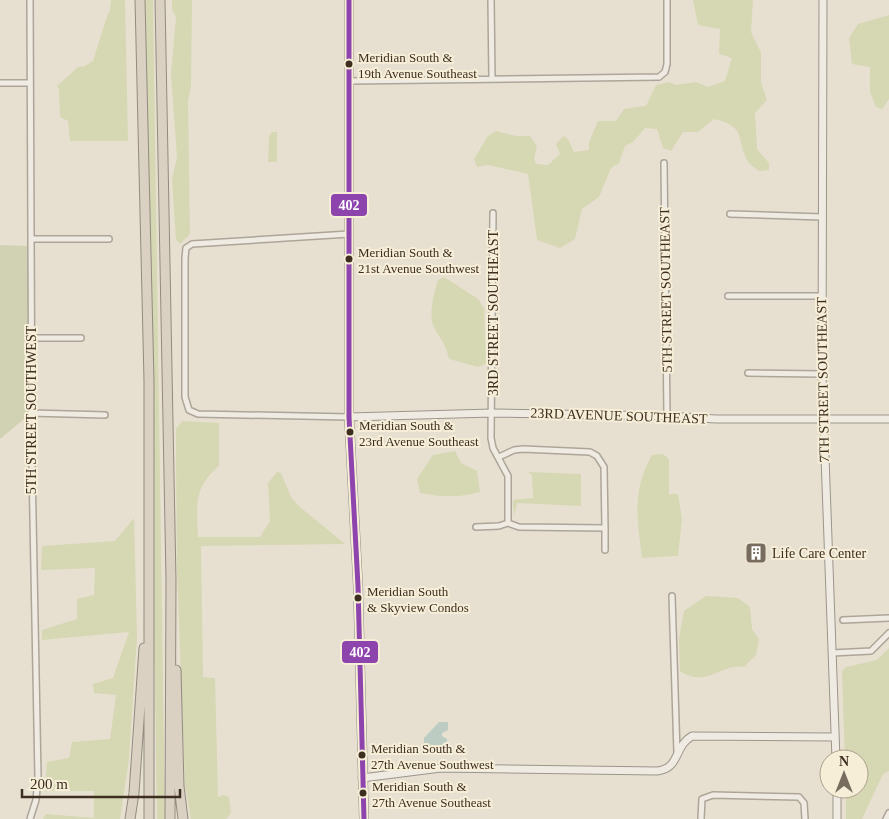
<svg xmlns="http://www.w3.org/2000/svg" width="889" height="819" font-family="'Times New Roman',serif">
<rect width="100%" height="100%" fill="#e7e0d1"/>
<path fill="#d6d7b3" d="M 111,0 L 125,0 L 128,141 L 70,141 L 68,121 L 60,117 L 59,90 L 57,86 L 78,67 L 85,66 L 93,61 L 107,16 L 110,10 Z
M 145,0 L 153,0 L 165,819 L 157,819 Z
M 172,0 L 192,0 L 191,86 L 188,102 L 190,234 L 180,244 L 176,240 L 172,179 L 177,157 L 171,74 L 176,17 L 172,10 Z
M 693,0 L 753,0 L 751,32 L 761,53 L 761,83 L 767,100 L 755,113 L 757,149 L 769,163 L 769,170 L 759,171 C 755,168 749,164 747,160 C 736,138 747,127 714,119 L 698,132 L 683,132 L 671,151 L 663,148 L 657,129 L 645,128 L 633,142 L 625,146 L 619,163 L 611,168 L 599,197 L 582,209 L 575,239 L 560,248 L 537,240 L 528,174 L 488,165 L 477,167 L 474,159 L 488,136 L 496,131 L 516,136 L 530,136 L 537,146 L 534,159 L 536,164 L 548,165 L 560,154 L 556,144 L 563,136 L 568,139 L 574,152 L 589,150 L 589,142 L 598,121 L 616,121 L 624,109 L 646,106 L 656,85 L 669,82 L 676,85 L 696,82 L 708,87 L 725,81 L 732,58 L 719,54 L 720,29 L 698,25 Z
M 889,15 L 889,99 L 882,109 L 876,107 L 870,92 L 870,67 L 852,64 L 849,38 L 858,24 Z
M 272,132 L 277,132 L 277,162 L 268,162 L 269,136 Z
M 444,277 L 478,299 L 484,308 L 486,364 L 478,367 L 449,359 C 445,341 441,341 434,327 C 428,315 434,292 438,280 Z
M 182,421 L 219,423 L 219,466 C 193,488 197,505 198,537 L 260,537 L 270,521 L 268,483 L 277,472 L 281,473 L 291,497 L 300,507 L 345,544 L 201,546 L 203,677 L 215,678 L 218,797 L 223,795 L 229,797 L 231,813 L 226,819 L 191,819 L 185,785 L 177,569 L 176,455 L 176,429 Z
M 455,451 L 461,463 L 477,471 L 480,492 C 459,498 441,497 420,493 L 417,479 L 433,455 Z
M 663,454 L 669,459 L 669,494 L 678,494 L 682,519 L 678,556 L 642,558 C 637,518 632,490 652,455 Z
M 528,472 L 581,474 L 581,506 L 517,503 L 514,516 L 513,500 L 533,498 L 532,475 Z
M 134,518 L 137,637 L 129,759 L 120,819 L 43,819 L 46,814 L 94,818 L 94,791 L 45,791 L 47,762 L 69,758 L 72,742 L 110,739 L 116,695 L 94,693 L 93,684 L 113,678 L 129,632 L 42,640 L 42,630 L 77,619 L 77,599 L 94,595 L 95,568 L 41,570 L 42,546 L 115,541 Z
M 706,596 L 738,598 L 750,607 L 752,629 L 759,639 L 756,655 L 744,667 C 720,663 707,689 680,671 L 679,638 L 684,611 Z
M 889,648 L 889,771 L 883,774 L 862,819 L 846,819 L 846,789 L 859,789 L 859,759 L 845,759 L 842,671 L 846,667 L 877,660 Z"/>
<path fill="#d1d1b3" d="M 0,245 L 30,246 L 31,413 L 0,439 Z"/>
<path fill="#bcccc2" d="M 439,722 L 448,722 L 448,730 L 442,733 L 442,736 L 447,739 L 447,748 L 443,750 L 424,748 L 424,738 Z"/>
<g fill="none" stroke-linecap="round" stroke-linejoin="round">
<g stroke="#ada599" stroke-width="8">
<path id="street" d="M 491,0 L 492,79
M 349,81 L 659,77 L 665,72 L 667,64 L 667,0
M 0,83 L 30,83
M 664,163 L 667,416
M 493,213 L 491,438 L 493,448 L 508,476 L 508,523
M 730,214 L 822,217
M 349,234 L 192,244 L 186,248 L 185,258 L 185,397 L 189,410 L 198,414 L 349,417
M 31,239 L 109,239
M 728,296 L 821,296
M 31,338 L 81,338
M 748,373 L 822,374
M 31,413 L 105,415
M 476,527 L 499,526 L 508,523 L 519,527 L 605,528 L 604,467 L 597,456 L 590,452 L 523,449 L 514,450 L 499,457
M 605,528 L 605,550
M 672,596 L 677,753
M 843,620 L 889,618
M 832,653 L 871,651 L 889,633
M 30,819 L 36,800 L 38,777 L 32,465 L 30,0
M 701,819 L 702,799 L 713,795 L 799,797 L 804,803 L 805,819
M 886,819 L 889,813"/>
</g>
<g stroke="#9c958a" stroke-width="9">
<path id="secondary" d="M 823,0 L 822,374 L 836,759
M 349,417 L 492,413 L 667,416 L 716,419 L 889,419
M 362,778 L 441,768 L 657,771 C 681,768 673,747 692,736 L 835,737
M 837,789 L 837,819"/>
</g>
<g stroke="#928b80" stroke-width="10">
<path id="primary" d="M 349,0 L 349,417 L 358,586 L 364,819"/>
</g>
<g stroke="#928b80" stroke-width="11">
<path id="highway" d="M 140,0 L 149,381 L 149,819
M 160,0 L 171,580 L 170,819
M 176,670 L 179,786 L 183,819
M 130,819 L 134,793 L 144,648"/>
</g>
<use href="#street" stroke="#efebe3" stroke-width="5"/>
<use href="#secondary" stroke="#efebe3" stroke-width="7"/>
<use href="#primary" stroke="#e6e1d4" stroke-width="8"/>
<use href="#highway" stroke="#dad1c2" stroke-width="9"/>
<g stroke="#f7eed8" stroke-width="9">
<path id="bus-1" d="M 349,0 L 349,417 L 358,586 L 364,819"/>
</g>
<use href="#bus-1" stroke="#8e44ad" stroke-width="5"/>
</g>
<defs>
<g id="building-square" transform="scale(1.125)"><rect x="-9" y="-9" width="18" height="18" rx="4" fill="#786c5e" stroke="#f7eed8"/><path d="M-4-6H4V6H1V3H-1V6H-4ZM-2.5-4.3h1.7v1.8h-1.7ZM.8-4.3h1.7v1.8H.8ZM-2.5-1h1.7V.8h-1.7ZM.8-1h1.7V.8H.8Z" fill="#fff"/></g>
</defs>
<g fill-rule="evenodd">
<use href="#building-square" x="756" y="553"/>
</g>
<g fill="#3d2e20" stroke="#f7eed8" stroke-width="2">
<circle cx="349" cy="64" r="4.5"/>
<circle cx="349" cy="259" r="4.5"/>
<circle cx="350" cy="432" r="4.5"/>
<circle cx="358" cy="598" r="4.5"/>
<circle cx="362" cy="755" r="4.5"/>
<circle cx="363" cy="793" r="4.5"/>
</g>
<g text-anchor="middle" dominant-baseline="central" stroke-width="4" stroke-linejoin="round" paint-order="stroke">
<g font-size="13" fill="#3d2e20" stroke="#f7eed8" text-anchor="start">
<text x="358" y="57">Meridian South &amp;<tspan x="358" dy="16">19th Avenue Southeast</tspan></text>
<text x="358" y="252">Meridian South &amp;<tspan x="358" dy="16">21st Avenue Southwest</tspan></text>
<text x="359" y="425">Meridian South &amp;<tspan x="359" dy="16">23rd Avenue Southeast</tspan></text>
<text x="367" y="591">Meridian South<tspan x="367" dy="16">&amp; Skyview Condos</tspan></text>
<text x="371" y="748">Meridian South &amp;<tspan x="371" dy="16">27th Avenue Southwest</tspan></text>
<text x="372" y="786">Meridian South &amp;<tspan x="372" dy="16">27th Avenue Southeast</tspan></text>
</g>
<g font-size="14" fill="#3d2e20" stroke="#f7eed8">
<text transform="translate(666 290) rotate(-91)">5TH STREET SOUTHEAST</text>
<text transform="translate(493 313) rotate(-90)">3RD STREET SOUTHEAST</text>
<text transform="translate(823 380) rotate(-91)">7TH STREET SOUTHEAST</text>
<text transform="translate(31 410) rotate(-90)">5TH STREET SOUTHWEST</text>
<text transform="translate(619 416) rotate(2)">23RD AVENUE SOUTHEAST</text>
</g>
<g font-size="14" fill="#3d2e20" stroke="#f7eed8" text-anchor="start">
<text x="772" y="553">Life Care Center</text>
</g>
</g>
<g stroke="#f7eed8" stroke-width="2">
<rect x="330" y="193" width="38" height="24" rx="5" fill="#8e44ad"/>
<rect x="341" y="640" width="38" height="24" rx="5" fill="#8e44ad"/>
</g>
<g font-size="14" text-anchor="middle" font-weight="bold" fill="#fff">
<text x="349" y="210">402</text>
<text x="360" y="657">402</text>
</g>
<g transform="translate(844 774)"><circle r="24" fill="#f7eed8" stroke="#ada18e"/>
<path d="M0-4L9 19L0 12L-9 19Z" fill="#786c5e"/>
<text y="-8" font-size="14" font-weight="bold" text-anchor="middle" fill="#3d2e20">N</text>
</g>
<path d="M22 789v8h158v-8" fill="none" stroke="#3d2e20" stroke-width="2.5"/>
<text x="30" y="789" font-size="15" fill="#3d2e20" stroke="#f7eed8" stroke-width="4" paint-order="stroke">200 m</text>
</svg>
